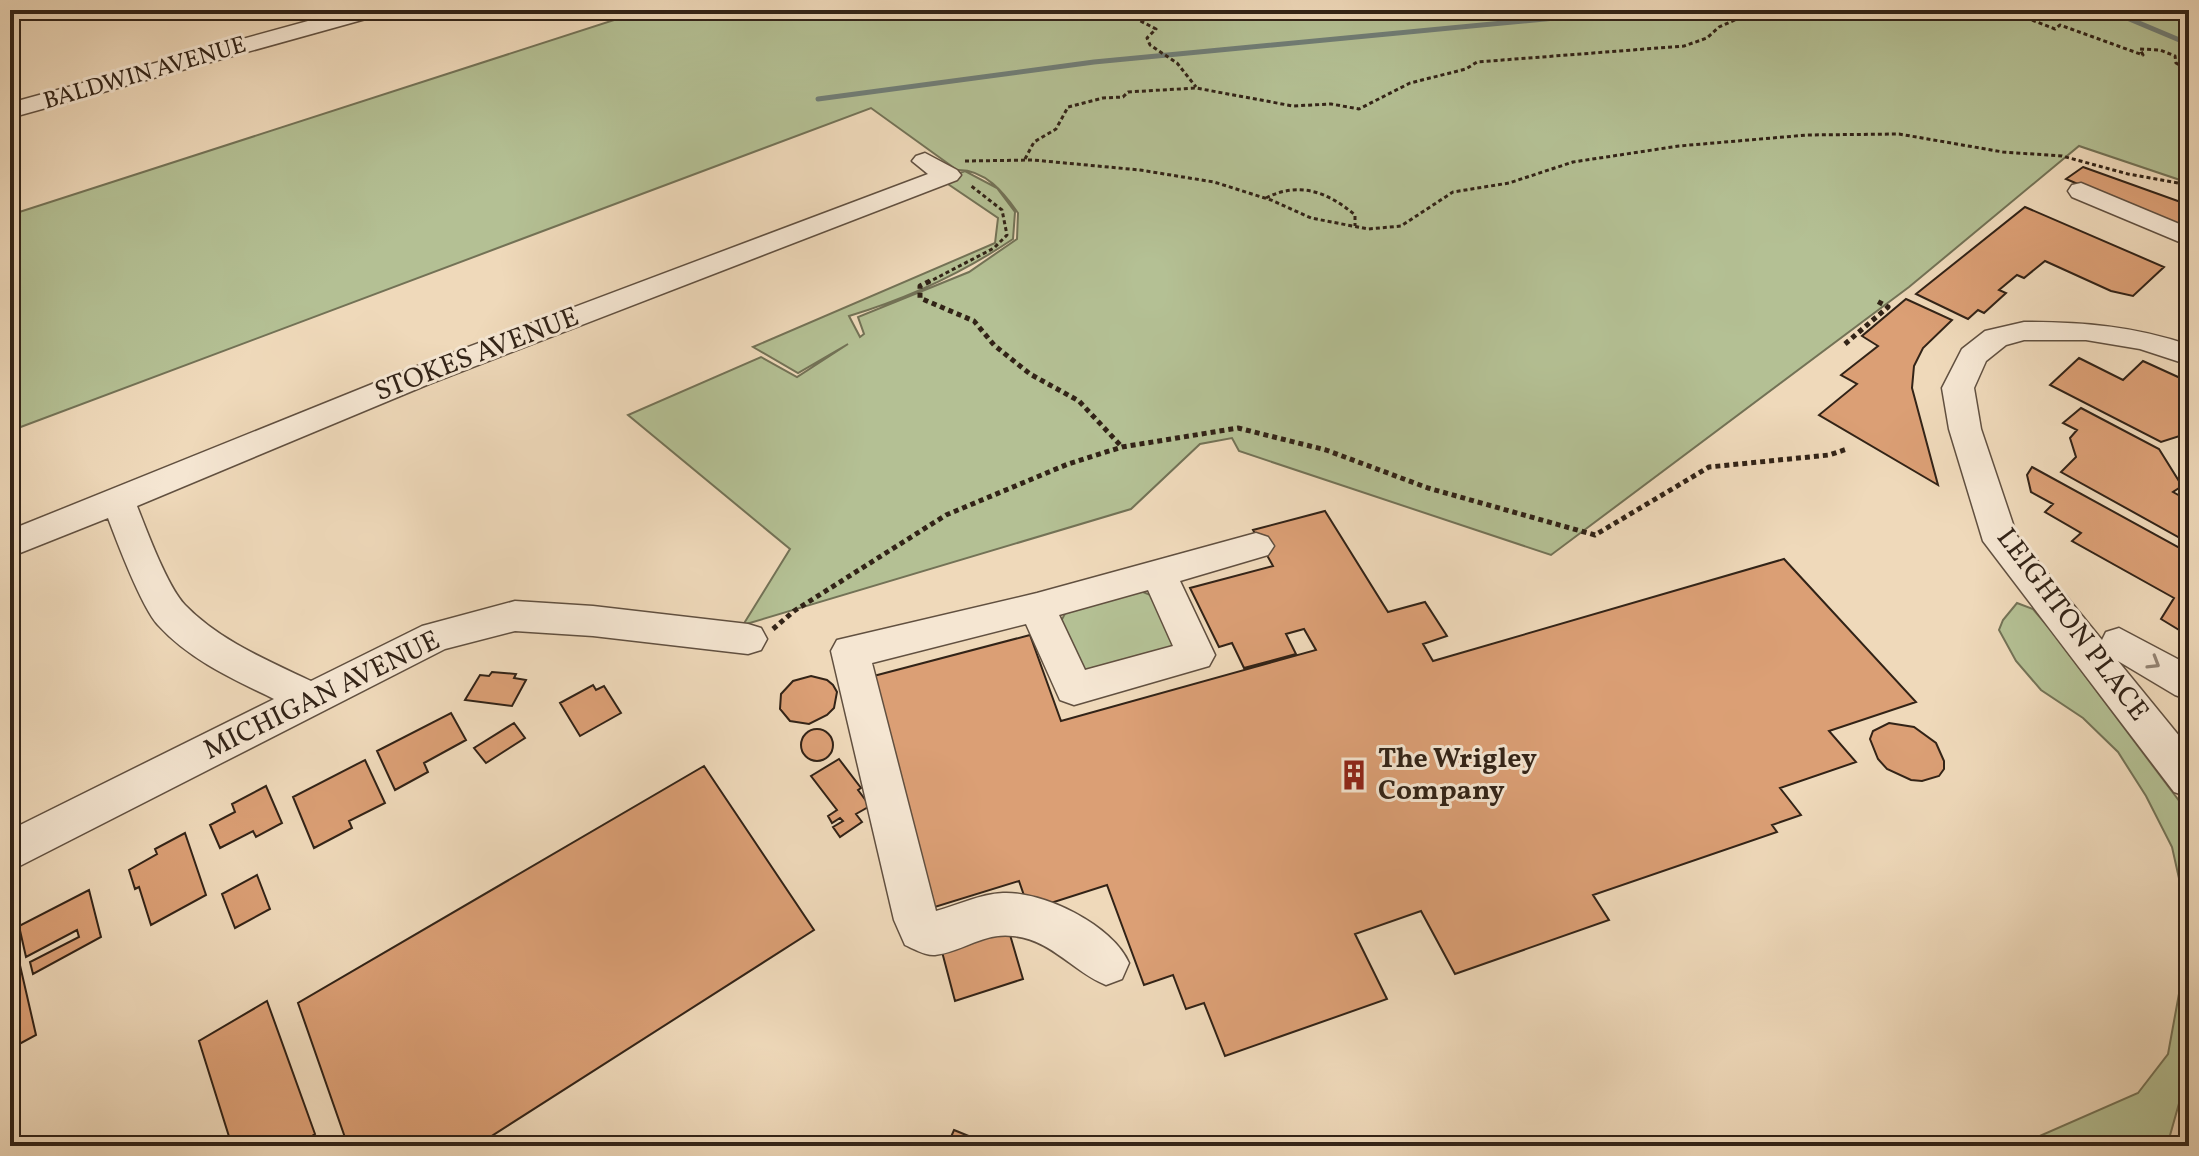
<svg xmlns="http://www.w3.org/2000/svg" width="2199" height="1156" font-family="Vollkorn,serif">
<rect width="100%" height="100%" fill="#efd9ba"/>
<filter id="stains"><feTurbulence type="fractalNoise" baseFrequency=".0025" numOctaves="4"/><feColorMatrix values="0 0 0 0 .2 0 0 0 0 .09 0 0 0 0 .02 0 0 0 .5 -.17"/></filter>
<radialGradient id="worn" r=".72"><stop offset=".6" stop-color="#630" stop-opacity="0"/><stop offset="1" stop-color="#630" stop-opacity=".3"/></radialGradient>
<path fill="#b4c094" stroke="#737256" stroke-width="2" d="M 645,10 L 2189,10 L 2189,183 L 2079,146 L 1909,287 L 1551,555 L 1239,451 L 1232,438 L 1200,444 L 1131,509 L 743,625 L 790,549 L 628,415 L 761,357 L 797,377 L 848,344 L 798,373 L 753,347 L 995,243 L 998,218 L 942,180 L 965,171 L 997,188 L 1015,212 L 1013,239 C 961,274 909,298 849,316 L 860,337 L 864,334 L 858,317 L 969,272 L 1017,239 L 1018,213 C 1004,193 985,169 957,170 L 871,108 L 10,431 L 10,215 Z
M 1138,590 L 1153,596 L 1173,642 L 1172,647 L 1083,672 L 1060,623 L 1068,608 Z
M 2017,603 L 2033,609 L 2050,629 L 2189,814 L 2189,923 L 2172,847 L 2146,796 L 2118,752 L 2083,718 L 2041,690 L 2016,661 L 1999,630 L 2003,620 Z
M 2189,939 L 2189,1068 L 2167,1146 L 2017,1146 L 2138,1093 L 2168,1054 Z"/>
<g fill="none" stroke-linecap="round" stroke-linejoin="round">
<path stroke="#707d76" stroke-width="5" d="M 2108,10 L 2189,44
M 818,99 L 1094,62 L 1639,10"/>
</g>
<path fill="#db9f75" stroke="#322317" stroke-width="2" d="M 2083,167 L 2189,205 L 2189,231 L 2066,179 Z
M 2025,207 L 2164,267 L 2133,296 L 2111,291 L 2045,261 L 2024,278 L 2017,275 L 1999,290 L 2006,293 L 1984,313 L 1978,310 L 1968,319 L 1916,294 Z
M 1906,299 L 1952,320 L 1923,348 L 1914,366 L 1912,388 L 1938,485 L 1819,415 L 1857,384 L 1841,375 L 1878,346 L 1862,336 Z
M 2079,358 L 2123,380 L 2143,361 L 2189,382 L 2189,433 L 2161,442 L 2050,385 Z
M 2081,408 L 2159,449 L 2182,486 L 2173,492 L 2189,501 L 2189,543 L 2061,472 L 2076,457 L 2070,438 L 2077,430 L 2063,423 Z
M 2032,467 L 2189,553 L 2189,636 L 2161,619 L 2174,598 L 2072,541 L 2081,533 L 2045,512 L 2053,504 L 2031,492 L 2027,475 Z
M 1325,511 L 1388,612 L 1425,602 L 1447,636 L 1423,644 L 1433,661 L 1784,559 L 1916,702 L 1829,731 L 1856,762 L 1780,788 L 1801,815 L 1772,825 L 1777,832 L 1593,895 L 1609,920 L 1455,974 L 1421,911 L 1355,934 L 1387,999 L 1225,1056 L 1204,1003 L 1186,1009 L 1173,975 L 1144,985 L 1107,885 L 1029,910 L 1019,881 L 925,910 L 866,678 L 1030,635 L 1061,721 L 1316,650 L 1304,629 L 1286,634 L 1296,654 L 1244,668 L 1232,643 L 1219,647 L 1190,588 L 1273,566 L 1253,530 Z
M 492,672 L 516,674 L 514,678 L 526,680 L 512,706 L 465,700 L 480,675 L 489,676 Z
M 811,676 L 827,680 L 833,685 L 837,692 L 834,708 L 827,715 L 809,724 L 790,721 L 780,709 L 781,694 L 793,681 Z
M 593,685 L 596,690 L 604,686 L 621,713 L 580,736 L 560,703 Z
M 451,713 L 466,740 L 424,763 L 428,772 L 395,790 L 377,751 Z
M 514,723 L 525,738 L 486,763 L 474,748 Z
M 1889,723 L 1914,727 L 1936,743 L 1944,761 L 1944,769 L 1939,776 L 1922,781 L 1911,780 L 1887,769 L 1878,759 L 1870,739 L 1873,731 Z
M801 745a16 16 0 1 1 32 0a16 16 0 1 1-32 0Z
M 839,759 L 861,788 L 858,790 L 870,806 L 856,814 L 862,822 L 840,837 L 833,827 L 843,821 L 840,818 L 832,823 L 828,816 L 837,810 L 811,776 Z
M 365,760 L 385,803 L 349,821 L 352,828 L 314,848 L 293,797 Z
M 704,766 L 814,930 L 476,1146 L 348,1146 L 298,1003 Z
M 266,786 L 282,823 L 256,837 L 253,831 L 220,848 L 210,825 L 235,812 L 232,804 Z
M 185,833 L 206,895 L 151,925 L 139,887 L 135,889 L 129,870 L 157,854 L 155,849 Z
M 257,875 L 270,909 L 235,928 L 222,894 Z
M 89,890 L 101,937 L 33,974 L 30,962 L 79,937 L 77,930 L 26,957 L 19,926 Z
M 1008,928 L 1023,979 L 955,1001 L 941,948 Z
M 19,961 L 36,1035 L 10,1049 L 10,966 Z
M 267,1001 L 315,1134 L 296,1146 L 232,1146 L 199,1041 Z
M 954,1130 L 993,1146 L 947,1146 Z"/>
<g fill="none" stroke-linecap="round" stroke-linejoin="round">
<g stroke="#615040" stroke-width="3">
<path id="minor" d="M 348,10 L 383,10 L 380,15 L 10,118 L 10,103 Z
M 925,153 L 957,170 L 961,175 L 957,180 L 429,384 L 137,506 C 147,531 167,586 185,605 C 220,641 267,660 311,681 L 422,626 L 515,601 L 593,606 L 748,624 L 761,628 L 767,639 L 761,650 L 748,654 L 593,636 L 515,631 L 445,649 L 10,871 L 10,830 L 274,699 C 233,679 190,660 158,625 C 142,608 117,542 108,518 L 10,557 L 10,530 L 407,370 L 928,174 L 912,161 L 916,156 Z
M 2081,183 L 2189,228 L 2189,246 L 2072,197 L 2068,191 L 2072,185 Z
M 2024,322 C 2082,322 2134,326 2189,345 L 2189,365 L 2140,349 L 2086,340 L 2024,340 L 2006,345 L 1986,361 L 1974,388 L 1981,429 L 2017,536 L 2102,640 L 2106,632 L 2119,628 L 2189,665 L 2189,700 L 2175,695 L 2118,661 L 2189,748 L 2189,797 L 2174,792 L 1983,541 L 1949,429 L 1942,388 L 1962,349 L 1985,331 Z
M 1256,533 L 1268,537 L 1274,546 L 1268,555 L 1180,581 L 1215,655 L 1209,666 L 1074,705 L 1060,700 L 1026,624 L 872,663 L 936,911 C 958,905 980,894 1003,893 C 1043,891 1113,925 1129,963 L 1122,979 L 1106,985 C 1073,972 1052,940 1013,936 C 984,932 962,952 935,955 C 926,956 914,949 905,945 L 894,920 L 831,651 L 837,640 L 1037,593 ZM 1148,590 L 1173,646 L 1085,670 L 1059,615 Z"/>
</g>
<path stroke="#322317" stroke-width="3" stroke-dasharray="4 3" stroke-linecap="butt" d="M 1127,10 L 1125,13 L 1156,29 L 1147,38 L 1150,45 L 1177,63 L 1196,87
M 2006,10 L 2055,29 L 2060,25 L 2143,55 L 2140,49 L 2160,50 L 2175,56 L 2176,63 L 2189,70
M 981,13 L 990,10
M 1025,159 L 1034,142 L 1056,129 L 1068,107 L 1103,98 L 1123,97 L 1128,92 L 1196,88 L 1293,106 L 1331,104 L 1359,109 L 1410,83 L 1466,69 L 1477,62 L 1684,46 L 1707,38 L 1719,27 L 1737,19 L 1784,10
M 965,161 L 1033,160 L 1140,170 L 1214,182 L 1271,200 L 1311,218 L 1368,229 L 1401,226 L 1453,192 L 1509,183 L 1573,162 L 1679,146 L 1807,135 L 1899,134 L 2003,152 L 2062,156 L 2128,174 L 2189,185
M 1266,198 C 1299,181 1328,192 1355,215 L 1355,226
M 927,283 L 994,248 L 1007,235 L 1002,210 L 970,185"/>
<path stroke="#322317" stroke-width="5" stroke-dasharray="5 4" stroke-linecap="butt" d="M 930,281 L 920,286 L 920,298 L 974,321 L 994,345 L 1030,374 L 1079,401 L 1122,447
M 1845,344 L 1888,307 L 1875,300
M 773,629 L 794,611 L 946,515 L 1068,464 L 1122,447 L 1238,428 L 1326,450 L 1428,488 L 1595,535 L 1709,467 L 1829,455 L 1847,449"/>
<use href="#minor" fill="#f5e6d2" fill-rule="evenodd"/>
</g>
<defs><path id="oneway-chevron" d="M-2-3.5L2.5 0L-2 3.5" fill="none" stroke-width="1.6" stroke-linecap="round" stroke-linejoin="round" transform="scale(2)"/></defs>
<use stroke="#948474" href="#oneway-chevron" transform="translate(2154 663) rotate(31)"/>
<defs>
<g id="building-bare" transform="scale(2.4)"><path d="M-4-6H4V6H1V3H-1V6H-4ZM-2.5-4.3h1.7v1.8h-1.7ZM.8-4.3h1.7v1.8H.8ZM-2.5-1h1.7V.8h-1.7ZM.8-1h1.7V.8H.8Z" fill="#8f2418" stroke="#f5e6d2" stroke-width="2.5" paint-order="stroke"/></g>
</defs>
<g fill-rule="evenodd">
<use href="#building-bare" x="1354" y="775"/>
</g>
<g text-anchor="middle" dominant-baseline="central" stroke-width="6" stroke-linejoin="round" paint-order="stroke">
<g font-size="24" fill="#322317" stroke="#f5e6d2">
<text transform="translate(145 74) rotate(-16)">BALDWIN AVENUE</text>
</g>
<g font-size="28" fill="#322317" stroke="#f5e6d2">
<text transform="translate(477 355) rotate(-21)">STOKES AVENUE</text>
<text transform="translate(2072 625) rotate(53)">LEIGHTON PLACE</text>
<text transform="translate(322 696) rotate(-26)">MICHIGAN AVENUE</text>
</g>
<g font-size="28" font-weight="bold" fill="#322317" stroke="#f5e6d2" text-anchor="start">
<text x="1378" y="759">The Wrigley<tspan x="1378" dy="32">Company</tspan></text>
</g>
</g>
<rect width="2199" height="1156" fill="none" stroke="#efd9ba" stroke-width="40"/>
<rect x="12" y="12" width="2175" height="1132" fill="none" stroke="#322317" stroke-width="4"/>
<rect x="20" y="20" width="2159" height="1116" fill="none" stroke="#322317" stroke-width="2"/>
<rect width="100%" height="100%" filter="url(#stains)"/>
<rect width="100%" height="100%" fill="url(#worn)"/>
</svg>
